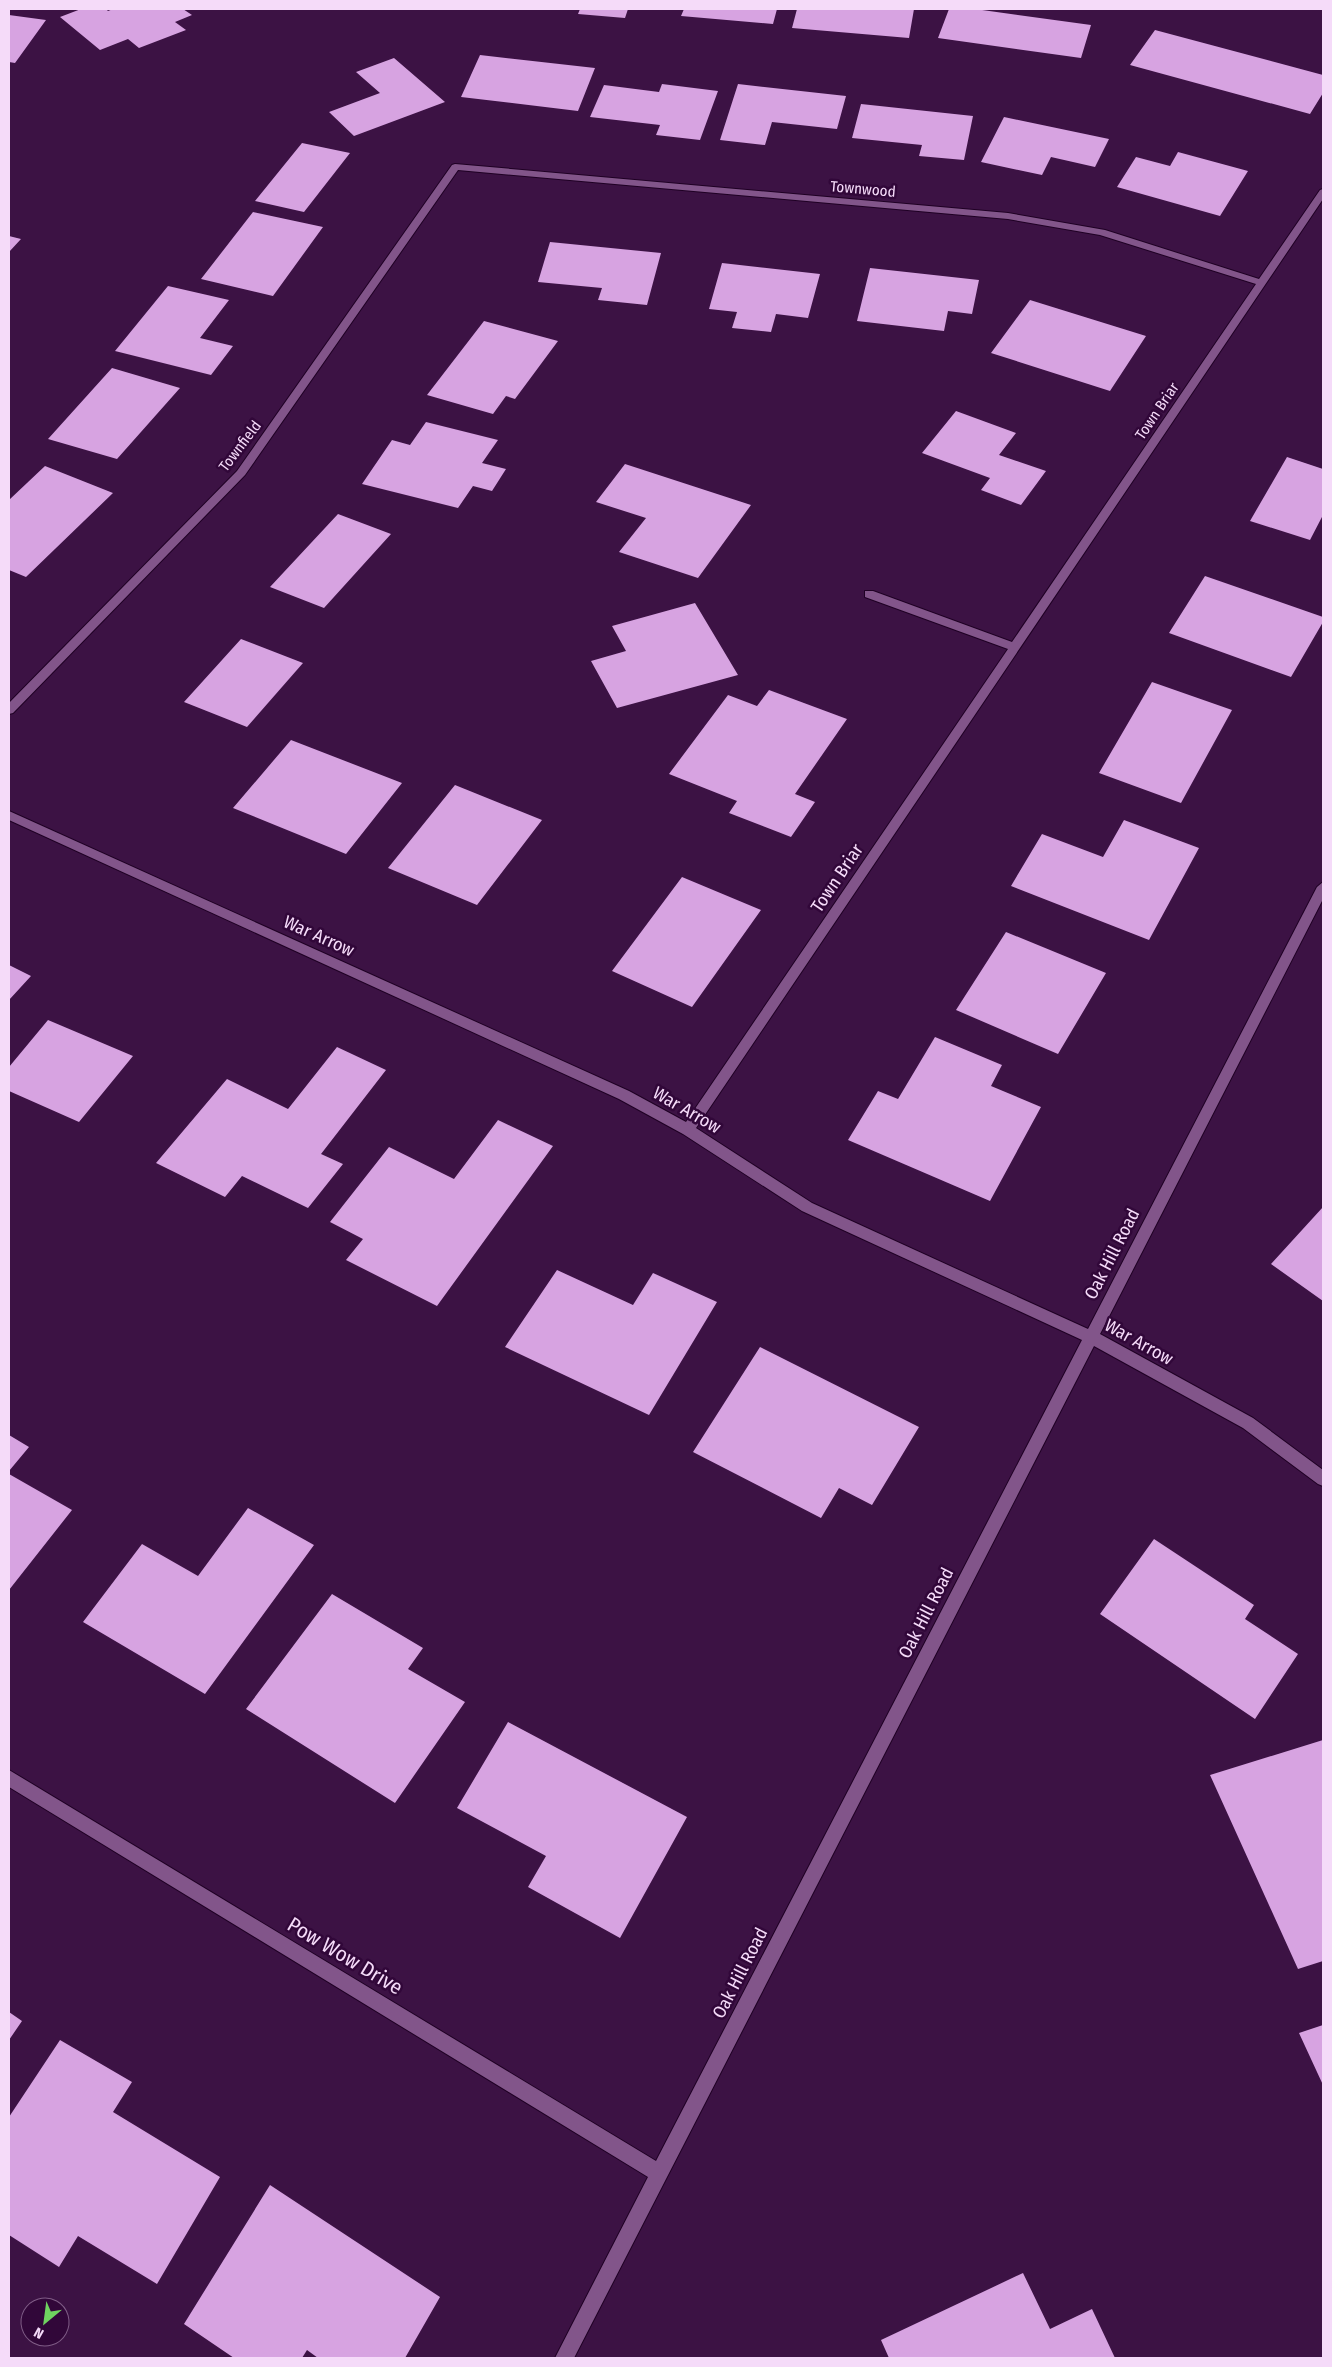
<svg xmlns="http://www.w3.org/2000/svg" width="1332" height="2367" font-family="'Fira Sans Condensed',sans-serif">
<rect width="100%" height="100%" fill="#3c1244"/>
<path fill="#d7a3e1" d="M 81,9 L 106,9 L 108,11 L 113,9 L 183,9 L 192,15 L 175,22 L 186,30 L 139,48 L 128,39 L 100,50 L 60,17 Z
M 580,9 L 628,9 L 625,18 L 578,14 Z
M 684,9 L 777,9 L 773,24 L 681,16 Z
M 797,9 L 914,9 L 909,38 L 792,28 Z
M 949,9 L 975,9 L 1091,25 L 1081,58 L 938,38 Z
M 9,15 L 46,20 L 15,63 L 9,62 Z
M 1155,30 L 1323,75 L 1323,93 L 1310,114 L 1130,65 Z
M 480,55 L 595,68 L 578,111 L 461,97 Z
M 394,58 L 445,102 L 354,136 L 329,112 L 380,93 L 356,72 Z
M 662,84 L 718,91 L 700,140 L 656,135 L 660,125 L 590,117 L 604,85 L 659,92 Z
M 738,84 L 846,96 L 837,129 L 772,122 L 765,145 L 720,140 Z
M 861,104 L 973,116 L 964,160 L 919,156 L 922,145 L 852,138 Z
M 1004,117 L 1109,139 L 1095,167 L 1051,157 L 1042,175 L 981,162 Z
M 302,143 L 350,153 L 304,212 L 255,201 Z
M 1178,152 L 1248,171 L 1220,216 L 1117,187 L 1136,157 L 1170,166 Z
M 253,212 L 323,227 L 273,296 L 201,279 Z
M 9,236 L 21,239 L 9,252 Z
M 550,242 L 661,253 L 647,305 L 598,300 L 602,288 L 538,282 Z
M 722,263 L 820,274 L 808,318 L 776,314 L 771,332 L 732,328 L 737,312 L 709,309 Z
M 870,268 L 979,280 L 972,314 L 948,311 L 944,331 L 857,321 Z
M 168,286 L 229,300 L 200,338 L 233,346 L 211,375 L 115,351 Z
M 1030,300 L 1146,336 L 1110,391 L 991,353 Z
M 484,321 L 558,341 L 515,399 L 506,396 L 493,414 L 427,395 Z
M 112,368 L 180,388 L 117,459 L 48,439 Z
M 956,411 L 1016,433 L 999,455 L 1046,471 L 1021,505 L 981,490 L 990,478 L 922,453 Z
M 426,422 L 498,440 L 482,463 L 506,469 L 492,491 L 473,486 L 458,508 L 362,484 L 392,440 L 410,445 Z
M 1287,457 L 1323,469 L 1323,515 L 1310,540 L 1250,521 Z
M 625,464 L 751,505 L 698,578 L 619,552 L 646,518 L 596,502 Z
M 45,466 L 113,493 L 26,577 L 9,570 L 9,500 Z
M 338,514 L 391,534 L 324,608 L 270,587 Z
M 1205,576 L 1323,617 L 1323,622 L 1291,677 L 1169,633 Z
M 695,603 L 738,675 L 617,708 L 591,661 L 626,651 L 612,626 Z
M 241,639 L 303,663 L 247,727 L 184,702 Z
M 1152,682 L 1232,710 L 1181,803 L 1099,773 Z
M 769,690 L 847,719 L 795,794 L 815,802 L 791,837 L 729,813 L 737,801 L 669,774 L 728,695 L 757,706 Z
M 291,740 L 402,783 L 346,854 L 233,808 Z
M 455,785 L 542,820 L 477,905 L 388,868 Z
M 1124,820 L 1199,848 L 1149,940 L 1011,886 L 1042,834 L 1103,857 Z
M 682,877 L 761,910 L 692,1007 L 612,971 Z
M 1006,932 L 1106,973 L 1058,1054 L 956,1010 Z
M 9,965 L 31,976 L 9,1000 Z
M 48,1020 L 133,1056 L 79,1122 L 9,1091 L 9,1067 Z
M 935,1037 L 1002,1065 L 991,1086 L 1041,1107 L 990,1201 L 848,1140 L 878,1091 L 898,1099 Z
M 337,1047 L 386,1070 L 321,1154 L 343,1164 L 308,1208 L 242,1176 L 225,1197 L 156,1163 L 227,1079 L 288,1109 Z
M 498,1120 L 553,1146 L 437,1306 L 346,1260 L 363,1239 L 330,1222 L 389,1147 L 454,1179 Z
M 1323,1207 L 1323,1301 L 1271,1264 Z
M 557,1270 L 633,1305 L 653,1273 L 717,1302 L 649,1415 L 505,1347 Z
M 760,1347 L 919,1427 L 872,1505 L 839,1488 L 821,1518 L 693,1452 Z
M 9,1435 L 29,1447 L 9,1471 Z
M 9,1474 L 72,1510 L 9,1590 Z
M 248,1508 L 314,1545 L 205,1694 L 83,1622 L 142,1544 L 198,1576 Z
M 1154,1539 L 1254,1605 L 1245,1619 L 1298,1654 L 1255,1719 L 1100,1614 Z
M 332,1594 L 423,1648 L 408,1669 L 465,1702 L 395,1803 L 246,1709 Z
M 508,1722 L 687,1817 L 620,1938 L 528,1887 L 546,1856 L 457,1808 Z
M 1323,1740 L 1323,1961 L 1298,1969 L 1210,1775 Z
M 9,2012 L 22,2021 L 9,2040 Z
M 1323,2025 L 1323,2085 L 1299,2033 Z
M 60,2040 L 132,2082 L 113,2112 L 220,2177 L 157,2284 L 78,2236 L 59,2267 L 9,2235 L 9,2117 Z
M 270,2185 L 440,2297 L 405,2358 L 318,2358 L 307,2350 L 302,2358 L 234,2358 L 184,2324 Z
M 1023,2273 L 1050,2329 L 1092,2309 L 1115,2358 L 889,2358 L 881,2340 Z"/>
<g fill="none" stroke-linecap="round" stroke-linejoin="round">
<g stroke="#1f0124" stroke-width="2">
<path id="minor" d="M 455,164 L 1008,213 L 1105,230 L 1259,279 L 1320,190 L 1323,189 L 1323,199 L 696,1128 L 812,1203 L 1088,1329 L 1317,887 L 1323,882 L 1323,899 L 1100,1334 L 1253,1418 L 1323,1470 L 1323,1486 L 1318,1484 L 1243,1428 L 1094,1346 L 574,2358 L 555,2358 L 648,2177 L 9,1787 L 9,1770 L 656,2161 L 1082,1340 L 802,1211 L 683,1134 L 619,1099 L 9,820 L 9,811 L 629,1091 L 686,1122 L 1008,649 L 865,597 L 865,591 L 873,591 L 1012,642 L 1256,284 L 1100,235 L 1008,219 L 458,170 L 245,475 L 13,713 L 9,714 L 9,703 L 237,471 L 452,165 Z"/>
</g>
<use href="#minor" fill="#82558a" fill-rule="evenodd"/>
</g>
<g text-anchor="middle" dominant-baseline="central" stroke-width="5" stroke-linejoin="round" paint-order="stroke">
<g font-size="15" fill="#f5dbf9" stroke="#310739">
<text transform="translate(863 189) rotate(5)">Townwood</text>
<text transform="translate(1157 411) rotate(-56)">Town Briar</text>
<text transform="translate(240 446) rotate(-53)">Townfield</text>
</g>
<g font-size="18" fill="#f5dbf9" stroke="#310739">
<text transform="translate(837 878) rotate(-56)">Town Briar</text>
<text transform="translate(319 936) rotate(24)">War Arrow</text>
<text transform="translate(687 1110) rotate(30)">War Arrow</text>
<text transform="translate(1112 1254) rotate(-63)">Oak Hill Road</text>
<text transform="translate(1139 1342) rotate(29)">War Arrow</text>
<text transform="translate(926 1613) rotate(-63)">Oak Hill Road</text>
<text transform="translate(740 1973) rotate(-63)">Oak Hill Road</text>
</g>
<g font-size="21" fill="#f5dbf9" stroke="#310739">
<text transform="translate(345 1956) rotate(31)">Pow Wow Drive</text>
</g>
</g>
<rect width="1332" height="2367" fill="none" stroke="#f5dbf9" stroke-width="20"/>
<g transform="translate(45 2322) rotate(209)"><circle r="24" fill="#310739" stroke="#7f5c86"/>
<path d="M0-4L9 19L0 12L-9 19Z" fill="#6fd360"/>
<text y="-8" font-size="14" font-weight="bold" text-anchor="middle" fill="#f5dbf9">N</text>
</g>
</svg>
